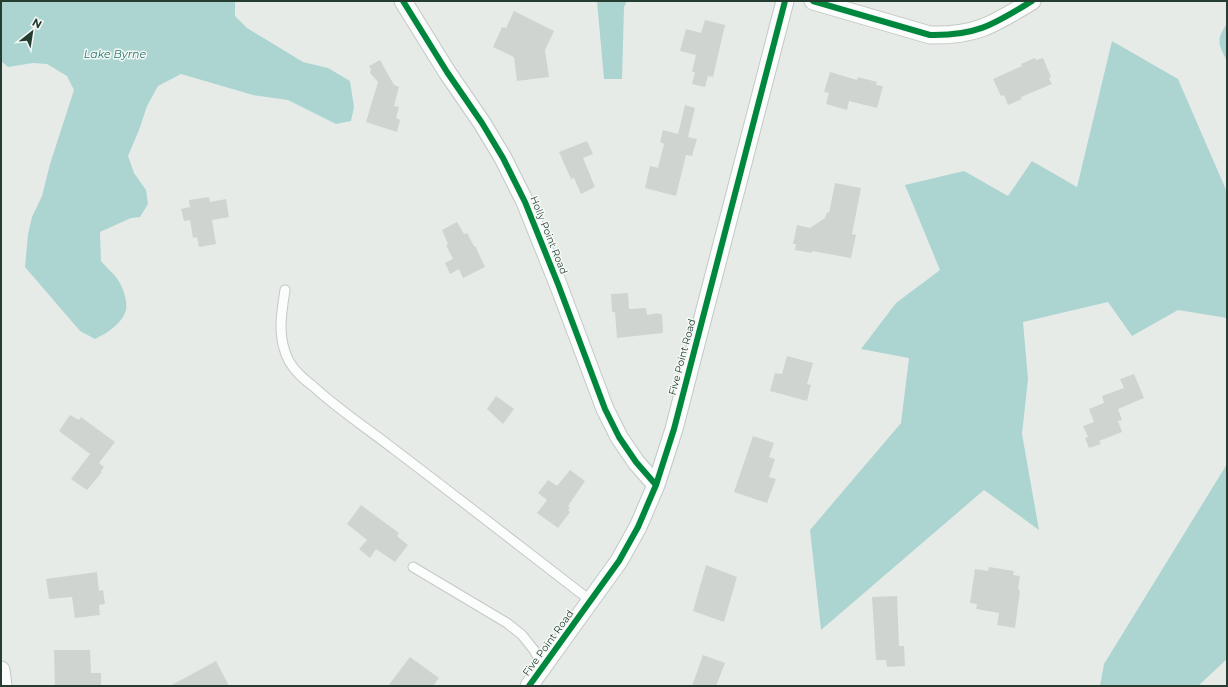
<svg xmlns="http://www.w3.org/2000/svg" width="1228" height="687" font-family="Montserrat,sans-serif">
<rect width="100%" height="100%" fill="#e7ebe8"/>
<path fill="#acd5d1" d="M 1,1 L 235,1 L 235,16 L 247,28 L 303,62 L 328,68 L 350,81 L 354,107 L 351,121 L 336,124 L 288,100 L 253,95 L 181,74 L 158,86 L 147,106 L 139,130 L 128,156 L 134,173 L 146,190 L 148,204 L 140,217 L 131,218 L 100,232 L 101,261 C 106,267 112,272 116,277 C 122,285 128,300 126,310 C 123,323 106,334 95,339 L 80,331 L 25,267 L 28,234 L 32,217 L 42,196 L 50,164 L 74,90 L 67,76 L 47,64 L 33,63 L 8,67 L 1,61 Z
M 597,1 L 627,1 L 624,7 L 622,79 L 604,79 Z
M 1227,24 L 1227,61 C 1219,45 1215,40 1227,24 Z
M 1112,41 L 1178,79 L 1227,192 L 1227,318 L 1178,310 L 1132,336 L 1108,302 L 1023,322 L 1028,379 L 1022,434 L 1039,530 L 984,490 L 821,630 L 810,530 L 901,423 L 909,358 L 861,349 L 896,303 L 940,270 L 905,185 L 964,171 L 1008,196 L 1032,161 L 1077,187 Z
M 1227,464 L 1227,659 L 1198,686 L 1100,686 L 1104,664 Z"/>
<path fill="#cfd4d1" d="M 514,11 L 554,31 L 545,50 L 549,77 L 517,81 L 514,57 L 493,47 L 502,27 L 506,28 Z
M 705,20 L 725,25 L 713,77 L 708,76 L 705,87 L 692,84 L 695,72 L 692,72 L 696,55 L 680,51 L 686,29 L 701,33 Z
M 1035,58 L 1036,60 L 1043,58 L 1051,77 L 1049,78 L 1052,84 L 1021,97 L 1022,99 L 1008,105 L 1004,95 L 1001,96 L 993,79 L 1022,66 L 1021,64 Z
M 380,60 L 394,85 L 399,87 L 394,106 L 399,107 L 396,118 L 400,120 L 397,132 L 366,122 L 378,82 L 370,73 L 371,69 L 369,66 Z
M 830,72 L 857,80 L 858,77 L 877,82 L 876,85 L 883,86 L 877,108 L 849,101 L 847,110 L 826,104 L 829,93 L 824,92 Z
M 685,105 L 695,108 L 688,137 L 697,139 L 692,156 L 686,155 L 676,196 L 645,188 L 650,166 L 658,168 L 664,144 L 660,142 L 663,130 L 678,134 Z
M 587,141 L 593,154 L 583,158 L 595,187 L 581,194 L 574,178 L 571,179 L 559,152 Z
M 835,183 L 861,188 L 852,234 L 856,235 L 851,258 L 812,251 L 812,253 L 795,250 L 796,244 L 793,244 L 797,225 L 810,228 L 825,218 L 827,212 L 829,213 Z
M 209,197 L 210,202 L 226,199 L 229,217 L 212,220 L 216,244 L 199,247 L 197,237 L 193,238 L 190,220 L 184,221 L 181,209 L 190,207 L 189,200 Z
M 457,222 L 464,234 L 467,233 L 474,246 L 476,247 L 477,250 L 485,267 L 463,278 L 459,269 L 450,274 L 445,263 L 453,259 L 446,245 L 448,244 L 442,230 Z
M 628,293 L 629,309 L 646,308 L 647,315 L 658,313 L 658,314 L 662,314 L 663,333 L 617,338 L 615,312 L 612,312 L 611,294 Z
M 787,356 L 813,363 L 807,384 L 811,385 L 807,401 L 770,391 L 775,373 L 782,374 Z
M 1134,374 L 1144,398 L 1118,409 L 1122,420 L 1118,421 L 1122,432 L 1099,441 L 1101,444 L 1089,448 L 1085,438 L 1088,437 L 1083,426 L 1094,422 L 1089,409 L 1104,403 L 1102,396 L 1124,388 L 1120,379 Z
M 496,396 L 514,409 L 503,424 L 487,409 Z
M 70,415 L 79,420 L 81,417 L 115,442 L 99,463 L 104,467 L 101,471 L 102,472 L 87,490 L 71,479 L 90,454 L 59,431 Z
M 753,436 L 774,443 L 769,457 L 775,459 L 769,477 L 776,479 L 767,503 L 734,492 Z
M 570,470 L 585,481 L 568,506 L 570,508 L 568,510 L 570,512 L 558,528 L 537,513 L 547,500 L 538,493 L 548,480 L 557,486 Z
M 361,505 L 399,533 L 397,536 L 408,545 L 395,562 L 376,549 L 370,558 L 359,549 L 367,540 L 347,524 Z
M 706,565 L 737,577 L 724,622 L 693,611 Z
M 989,567 L 1014,571 L 1013,575 L 1020,576 L 1018,589 L 1020,591 L 1015,628 L 997,625 L 999,613 L 976,609 L 977,604 L 970,603 L 975,569 L 988,571 Z
M 97,572 L 99,591 L 103,590 L 105,604 L 99,605 L 100,615 L 75,618 L 72,597 L 49,599 L 46,579 Z
M 897,596 L 899,646 L 904,646 L 905,666 L 887,667 L 886,660 L 876,660 L 872,597 Z
M 54,650 L 90,650 L 91,673 L 101,673 L 101,686 L 55,686 Z
M 703,655 L 725,663 L 716,686 L 692,686 Z
M 410,657 L 439,678 L 433,686 L 388,686 Z
M 216,661 L 229,686 L 170,686 Z"/>
<g fill="none" stroke-linecap="round" stroke-linejoin="round">
<g stroke="#c4c8c5" stroke-width="11">
<path id="service" d="M 285,290 C 281,315 277,338 289,361 C 295,372 304,379 314,387 C 339,410 368,429 395,450 C 461,500 526,551 591,601
M 413,567 L 507,623 L 522,635 L 534,650 L 543,667"/>
</g>
<g stroke="#c4c8c5" stroke-width="19">
<path id="minor" d="M 403,1 L 447,72 L 482,123 L 503,158 L 525,202 L 558,284 L 605,409 L 619,437 L 636,462 L 656,485
M 813,1 L 930,35 C 977,36 994,24 1032,1
M 1,670 L 3,686
M 529,686 L 619,561 L 638,527 L 656,485 L 674,429 L 785,1"/>
</g>
<use href="#service" stroke="#fbfcfc" stroke-width="9"/>
<use href="#minor" stroke="#fbfcfc" stroke-width="17"/>
<g stroke="#f5f9f6" stroke-width="8">
<path id="cycleway" d="M 403,1 L 447,72 L 482,123 L 503,158 L 525,202 L 558,284 L 605,409 L 619,437 L 636,462 L 656,485
M 813,1 L 930,35 C 977,36 994,24 1032,1
M 529,686 L 619,561 L 638,527 L 656,485 L 674,429 L 785,1"/>
</g>
<use href="#cycleway" stroke="#00873e" stroke-width="6"/>
</g>
<g text-anchor="middle" dominant-baseline="central" stroke-width="3" stroke-linejoin="round" paint-order="stroke">
<g font-size="10" fill="#253d31" stroke="#f5f9f6">
<text transform="translate(549 235) rotate(68)">Holly Point Road</text>
<text transform="translate(682 357) rotate(-75)">Five Point Road</text>
<text transform="translate(548 643) rotate(-54)">Five Point Road</text>
</g>
<g font-size="11" font-style="italic" fill="#25746e" stroke="#f5f9f6">
<text x="115" y="54">Lake Byrne</text>
</g>
</g>
<rect width="1228" height="687" fill="none" stroke="#253d31" stroke-width="4"/>
<g transform="translate(32 32) rotate(30)" stroke="#f5f9f6" stroke-width="3" paint-order="stroke">
<path d="M0-3L7 15L0 10L-7 15Z" fill="#253d31"/>
<text y="-6" font-size="11" font-weight="bold" text-anchor="middle" fill="#253d31">N</text>
</g>
</svg>
